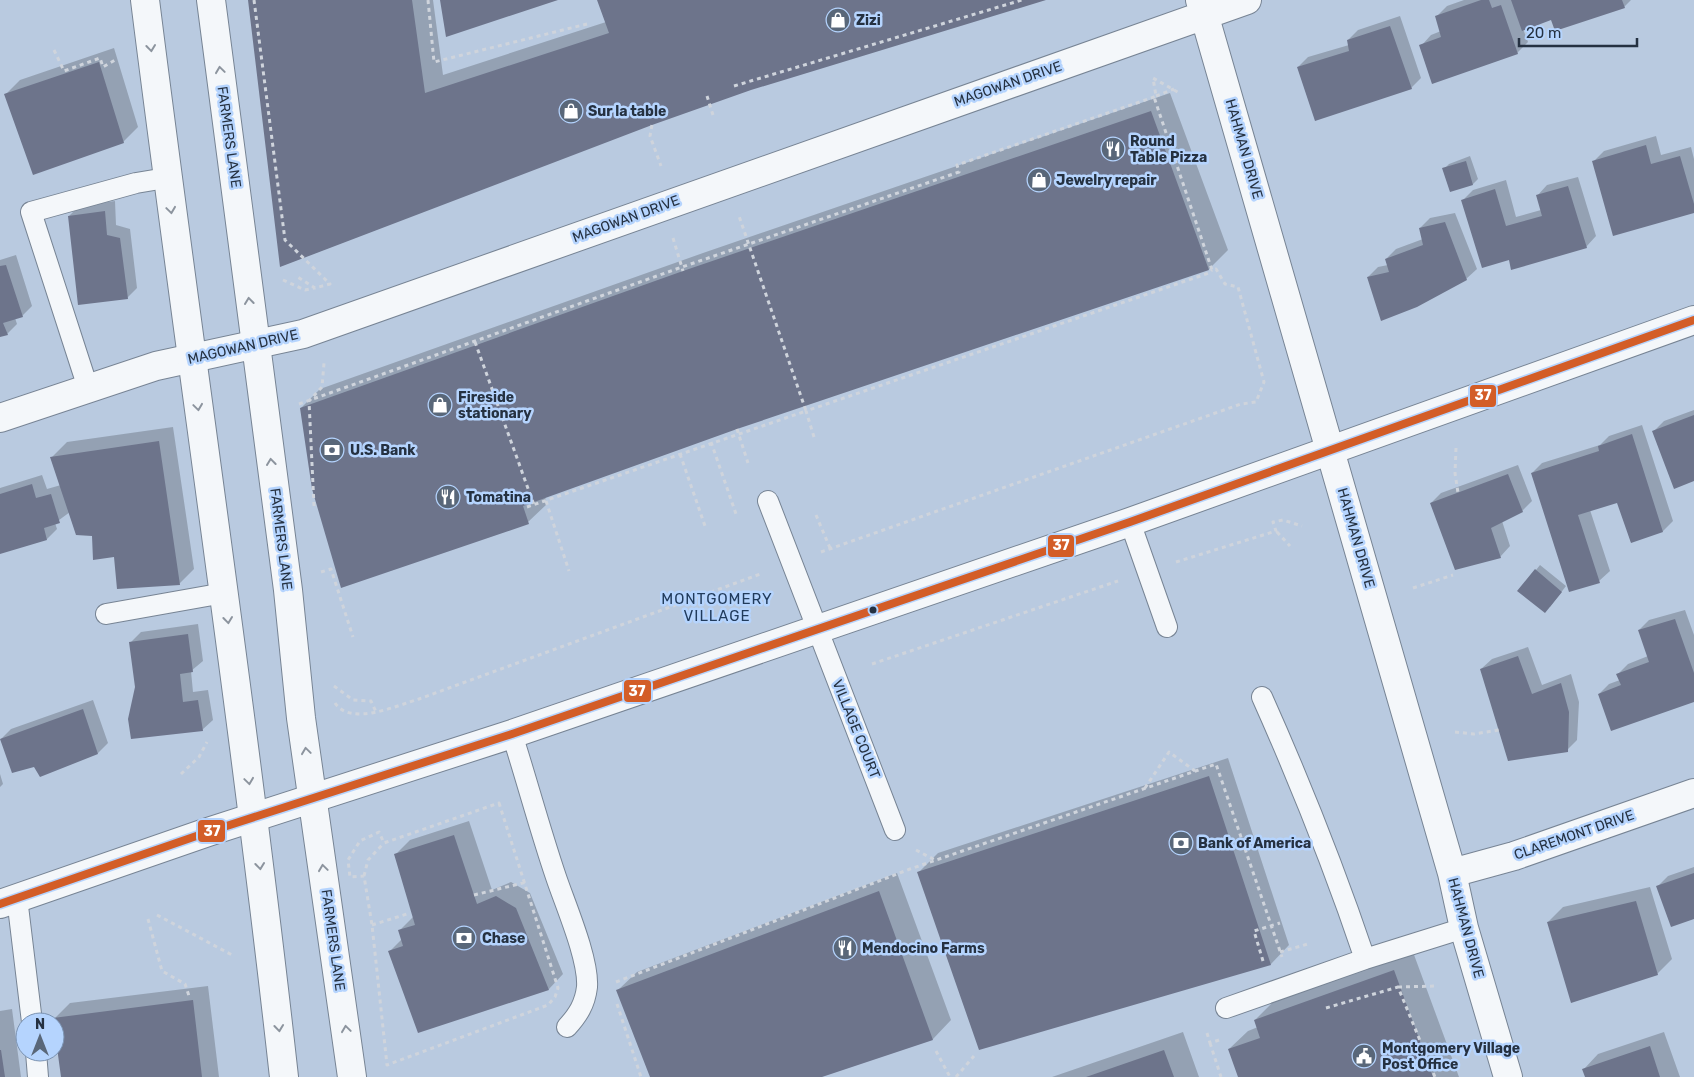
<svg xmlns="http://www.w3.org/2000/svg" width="1694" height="1077" font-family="Rubik,sans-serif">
<rect width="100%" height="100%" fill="#b9cae0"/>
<path fill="#0003" d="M 249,0 L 433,0 L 443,75 L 606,22 L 598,0 L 1043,0 L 751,89 L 652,124 L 281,266 Z
M 1464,0 L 1631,0 L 1624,7 L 1552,18 L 1523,29 L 1528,42 L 1517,53 L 1421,46 L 1431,35 L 1441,31 L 1437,16 L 1447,6 Z
M 1400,16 L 1421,78 L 1411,88 L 1298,67 L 1308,57 L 1349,45 L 1348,40 L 1358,30 Z
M 114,48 L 138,127 L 123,142 L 5,95 L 20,80 Z
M 1170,93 L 1228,250 L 1209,269 L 736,428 L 545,497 L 547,504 L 528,522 L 301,408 L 320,389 L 703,253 Z
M 1656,136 L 1661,155 L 1691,147 L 1694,159 L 1694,212 L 1594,161 L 1604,151 Z
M 1470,156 L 1478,179 L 1473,184 L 1451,190 L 1444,169 L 1449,164 Z
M 1578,177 L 1596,236 L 1586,247 L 1510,259 L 1463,200 L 1473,190 L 1506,180 L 1516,217 L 1541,210 L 1537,196 L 1547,185 Z
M 115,201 L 116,225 L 130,229 L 137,288 L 127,298 L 69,216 L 79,206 Z
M 1455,213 L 1477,269 L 1466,279 L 1368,277 L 1378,267 L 1388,265 L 1386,259 L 1396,249 L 1423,239 L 1420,228 L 1430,218 Z
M 16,255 L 32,306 L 22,316 L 15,318 L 17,324 L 7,334 L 0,336 L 0,260 Z
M 1694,410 L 1694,480 L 1654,431 L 1664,421 Z
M 1642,425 L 1673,521 L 1663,531 L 1631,542 L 1618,501 L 1590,510 L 1610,571 L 1599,581 L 1532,473 L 1542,463 L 1600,445 L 1609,436 Z
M 173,427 L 194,569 L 179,584 L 115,556 L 70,512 L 55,523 L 57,529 L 47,539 L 0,553 L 0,488 L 42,475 L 47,489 L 61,485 L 52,457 L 67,442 Z
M 1518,465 L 1532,501 L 1522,511 L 1502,521 L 1510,546 L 1500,557 L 1431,503 L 1441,493 Z
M 1540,565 L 1566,586 L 1550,607 L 1536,570 Z
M 1685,610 L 1694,635 L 1694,700 L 1599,694 L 1609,684 L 1620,680 L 1618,674 L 1628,664 L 1648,656 L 1639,630 L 1649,620 Z
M 198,624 L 203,661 L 191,671 L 193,692 L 208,690 L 213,720 L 202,730 L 136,687 L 131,642 L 141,632 Z
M 1528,647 L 1542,685 L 1571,674 L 1579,702 L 1577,740 L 1567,750 L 1481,669 L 1492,659 Z
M 93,700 L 108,743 L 98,753 L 1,739 L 11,729 Z
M 1228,758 L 1289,945 L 1271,964 L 919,872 L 938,853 Z
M 0,774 L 3,784 L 0,787 Z
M 469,821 L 492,890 L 511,882 L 530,893 L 563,974 L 549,989 L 390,951 L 402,939 L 400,930 L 414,916 L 395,855 L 410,840 Z
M 1694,867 L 1694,918 L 1658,886 L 1668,876 Z
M 897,873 L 951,1020 L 933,1039 L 818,1077 L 652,1077 L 618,990 L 637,972 Z
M 1650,887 L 1672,959 L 1657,974 L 1548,922 L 1563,907 Z
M 1413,952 L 1459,1077 L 1239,1077 L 1229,1049 L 1248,1031 L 1258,1027 L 1255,1020 L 1274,1001 Z
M 208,986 L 219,1077 L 63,1077 L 55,1018 L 70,1003 Z
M 12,1009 L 21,1077 L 0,1077 L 0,1011 Z
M 1183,1032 L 1199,1077 L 1052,1077 Z
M 1664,1032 L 1680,1077 L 1587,1077 L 1584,1069 L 1598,1054 Z"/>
<path fill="#6d748b" d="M 248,0 L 412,0 L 425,93 L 609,33 L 597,0 L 1046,0 L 751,90 L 652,125 L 280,267 Z
M 440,0 L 558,0 L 446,37 Z
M 1481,0 L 1489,0 L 1492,8 L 1501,5 L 1518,54 L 1432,84 L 1419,45 L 1441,37 L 1435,16 Z
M 1511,0 L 1622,0 L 1625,8 L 1555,31 L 1551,20 L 1522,31 Z
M 1390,26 L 1412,89 L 1315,121 L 1297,67 L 1349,51 L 1347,40 Z
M 99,62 L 124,143 L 33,175 L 4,94 Z
M 1151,111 L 1209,270 L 737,429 L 523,506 L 529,524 L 341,588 L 312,489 L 300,408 L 683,271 Z
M 1646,145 L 1651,164 L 1680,156 L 1694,204 L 1694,213 L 1613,236 L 1592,161 Z
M 1466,161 L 1473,185 L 1450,192 L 1442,168 Z
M 1568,186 L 1587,248 L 1511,270 L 1509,260 L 1482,268 L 1461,200 L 1495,189 L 1506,226 L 1542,216 L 1536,195 Z
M 105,211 L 107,235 L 120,238 L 128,299 L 78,305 L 68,216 Z
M 1445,222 L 1467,280 L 1417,307 L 1381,321 L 1367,277 L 1389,272 L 1385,259 L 1423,245 L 1419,228 Z
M 6,265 L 23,317 L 3,323 L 8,335 L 0,337 L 0,266 Z
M 1694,415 L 1694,481 L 1674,489 L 1652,431 Z
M 1632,434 L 1663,532 L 1631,543 L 1617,503 L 1578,515 L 1600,583 L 1569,592 L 1531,473 L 1599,451 L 1598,446 Z
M 159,441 L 180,585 L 117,589 L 114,557 L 93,560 L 92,536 L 76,535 L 50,457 Z
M 1508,474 L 1523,512 L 1491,528 L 1501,558 L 1455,570 L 1430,503 Z
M 32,484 L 36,498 L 51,494 L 60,523 L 44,528 L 47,540 L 0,554 L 0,494 Z
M 1535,569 L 1562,592 L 1545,613 L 1517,591 Z
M 1675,619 L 1694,673 L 1694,702 L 1611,731 L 1598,694 L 1621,685 L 1616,674 L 1649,662 L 1638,630 Z
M 188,634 L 193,672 L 180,674 L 183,702 L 198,700 L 203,731 L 131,739 L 128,719 L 135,687 L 129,642 Z
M 1518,656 L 1532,694 L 1561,683 L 1569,712 L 1568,752 L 1508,761 L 1480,669 Z
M 83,709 L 98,754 L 40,777 L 34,767 L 12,773 L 0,739 Z
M 1209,776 L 1271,965 L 979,1050 L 917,872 Z
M 454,835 L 477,904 L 496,896 L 516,908 L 549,990 L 418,1033 L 388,951 L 403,946 L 398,930 L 415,925 L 394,854 Z
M 1694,873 L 1694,919 L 1671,927 L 1656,886 Z
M 879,891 L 933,1040 L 822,1077 L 650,1077 L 616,990 Z
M 1636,901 L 1658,975 L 1571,1003 L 1547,922 Z
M 1394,970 L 1433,1077 L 1238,1077 L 1228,1049 L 1260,1038 L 1254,1020 Z
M 193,1000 L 202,1077 L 61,1077 L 53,1018 Z
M 1650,1046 L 1660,1077 L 1585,1077 L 1582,1069 Z
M 0,1050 L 1,1050 L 5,1077 L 0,1077 Z
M 1164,1050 L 1174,1077 L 1086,1077 Z"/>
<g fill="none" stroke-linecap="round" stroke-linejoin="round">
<g stroke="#778494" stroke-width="22">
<path id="service" d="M 88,388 L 31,212 L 136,183 L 166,178
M 768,501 L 895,830
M 1130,522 L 1167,627
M 106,614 L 224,593
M 1262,697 C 1300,782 1335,870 1365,959 L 1464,928
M 512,734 C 527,781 540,830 556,877 C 565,904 589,959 587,987 C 585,1004 578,1015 567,1027
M 17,898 L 32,1022
M 1226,1008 L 1365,959
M 36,1052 L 38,1077"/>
</g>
<g stroke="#778494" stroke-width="30">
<path id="minor" d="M 1200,0 L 1452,873 L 1464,928 L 1508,1077
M 0,418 L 156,366 L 303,334 L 1247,0
M 1452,873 L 1514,856 L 1694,793"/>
</g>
<g stroke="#778494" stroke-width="30">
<path id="tertiary" d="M 0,904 L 208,832 L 512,734 L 1130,522 L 1694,320"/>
</g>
<g stroke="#778494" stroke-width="30">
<path id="primary" d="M 145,0 C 190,359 244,717 284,1077
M 211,0 L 288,590 L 301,718 L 352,1077"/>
</g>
<path stroke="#cfd4dc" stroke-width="3" stroke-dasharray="4 4" stroke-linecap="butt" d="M 254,0 L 285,240 L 330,284 L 315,288 L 296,276
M 428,0 L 434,62 L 587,24
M 54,50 L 64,71 L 100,58 L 103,67 L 117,59
M 734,86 L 1022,0
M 707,96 L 713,115
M 1156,96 L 1174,89
M 652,125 L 650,136 L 661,166
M 673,238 L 683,271
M 283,280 L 305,290 L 314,288
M 475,342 L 534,505
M 299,404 L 682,267 L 959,172 L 957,165 L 1154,97 L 1156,96 L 1153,78 L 1181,94
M 737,429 L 748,463
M 814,437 L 806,411 L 1209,273 L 1212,270
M 711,442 L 736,514
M 1456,448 L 1455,473 L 1458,493
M 680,454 L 705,526
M 546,501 L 569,571
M 314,506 L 309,401 L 322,387 L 324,363
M 527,507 L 806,411 L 739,216
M 816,515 L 830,548
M 1277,532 L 1290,546
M 821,552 L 1241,404 L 1256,402 L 1264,382 L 1238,287 L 1225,284 L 1216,269 L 1212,270 L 1154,97
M 1176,562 L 1276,531 L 1273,522 L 1283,520 L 1302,526
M 321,572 L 331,569 L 353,637
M 1413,588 L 1453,575
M 872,664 L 1118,581
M 334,686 L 353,700 L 371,701 L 376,712
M 335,703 C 351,727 398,705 419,699 L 763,573
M 1455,732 L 1474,734 L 1499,730
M 181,774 L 199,757 L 207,742
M 1145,788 L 1169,752 L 1195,771
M 499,803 L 558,988 L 555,997 L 548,1005 L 387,1065 L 372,925 L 364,876 L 350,877 L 348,860 L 360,841 L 379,832 L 384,843 Z
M 916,850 L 935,860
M 364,876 L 368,860 L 384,843
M 474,895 L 527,882
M 157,915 L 234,956
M 148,919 L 162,971 L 185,984 L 189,996
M 372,925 L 410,913
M 1280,952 L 1308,944
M 1263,961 L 1254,931 L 1280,923
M 616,982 L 910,869 L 1216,764 L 1282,957
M 1398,987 L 1437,986
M 617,1004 L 641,1077
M 1326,1008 L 1398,987 L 1435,1077
M 1207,1033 L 1210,1043 L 1222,1039
M 1210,1043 L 1221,1077
M 936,1051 L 950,1077
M 956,1077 L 974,1056"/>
<use href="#service" stroke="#f4f7fa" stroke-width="20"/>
<use href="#minor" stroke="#f4f7fa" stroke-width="28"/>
<use href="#tertiary" stroke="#f4f7fa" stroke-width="28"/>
<use href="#primary" stroke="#f4f7fa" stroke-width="28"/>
<g stroke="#b5d4fe" stroke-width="11">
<path id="bus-1" d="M 0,904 L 208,832 L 512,734 L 1130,522 L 1694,320"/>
</g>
<use href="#bus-1" stroke="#d35d27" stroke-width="8"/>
</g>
<defs><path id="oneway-chevron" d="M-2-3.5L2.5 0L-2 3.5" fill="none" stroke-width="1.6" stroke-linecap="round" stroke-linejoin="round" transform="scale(1.25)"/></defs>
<g stroke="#8c949e">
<use href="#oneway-chevron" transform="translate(151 48) rotate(83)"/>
<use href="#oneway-chevron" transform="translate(220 70) rotate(-98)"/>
<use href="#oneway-chevron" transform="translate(171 210) rotate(82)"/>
<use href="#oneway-chevron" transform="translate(249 301) rotate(-97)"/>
<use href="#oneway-chevron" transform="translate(198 407) rotate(82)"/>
<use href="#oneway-chevron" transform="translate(271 462) rotate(-97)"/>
<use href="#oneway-chevron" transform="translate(228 620) rotate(83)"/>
<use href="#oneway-chevron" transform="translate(306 751) rotate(-98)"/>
<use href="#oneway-chevron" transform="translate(249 781) rotate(82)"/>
<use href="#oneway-chevron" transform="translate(260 866) rotate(83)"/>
<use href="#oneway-chevron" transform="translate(323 868) rotate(-98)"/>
<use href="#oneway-chevron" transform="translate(279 1028) rotate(84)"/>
<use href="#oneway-chevron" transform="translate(346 1029) rotate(-98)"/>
</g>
<defs>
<g id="shop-disc" transform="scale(1.25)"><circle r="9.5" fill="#596779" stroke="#b5d4fe"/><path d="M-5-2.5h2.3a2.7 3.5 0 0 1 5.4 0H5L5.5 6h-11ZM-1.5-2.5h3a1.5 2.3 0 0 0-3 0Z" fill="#fff"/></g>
<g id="restaurant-disc" transform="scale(1.25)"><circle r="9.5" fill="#596779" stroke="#b5d4fe"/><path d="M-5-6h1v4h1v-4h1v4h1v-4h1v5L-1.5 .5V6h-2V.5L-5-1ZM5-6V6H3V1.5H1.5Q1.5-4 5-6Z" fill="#fff"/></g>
<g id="bank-disc" transform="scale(1.25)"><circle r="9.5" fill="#596779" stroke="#b5d4fe"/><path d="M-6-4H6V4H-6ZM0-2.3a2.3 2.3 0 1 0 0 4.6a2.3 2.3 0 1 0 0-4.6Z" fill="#fff"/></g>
<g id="civic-disc" transform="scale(1.25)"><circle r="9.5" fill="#596779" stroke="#b5d4fe"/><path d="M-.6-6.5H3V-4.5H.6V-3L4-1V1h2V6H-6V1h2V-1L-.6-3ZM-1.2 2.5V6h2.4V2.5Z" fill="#fff"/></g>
</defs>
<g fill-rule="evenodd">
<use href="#shop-disc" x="838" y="20"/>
<use href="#shop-disc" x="571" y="111"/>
<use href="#restaurant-disc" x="1113" y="149"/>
<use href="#shop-disc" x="1039" y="180"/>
<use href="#shop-disc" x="440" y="405"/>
<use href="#bank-disc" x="332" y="450"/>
<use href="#restaurant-disc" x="448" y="497"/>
<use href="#bank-disc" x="1181" y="843"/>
<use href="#bank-disc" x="464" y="938"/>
<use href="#restaurant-disc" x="845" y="948"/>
<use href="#civic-disc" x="1364" y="1056"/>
</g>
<circle fill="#253141" stroke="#b5d4fe" stroke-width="2" cx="873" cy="610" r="4.5"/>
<g text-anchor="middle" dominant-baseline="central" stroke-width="5" stroke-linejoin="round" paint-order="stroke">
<g font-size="14" font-weight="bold" fill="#253141" stroke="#b5d4fe" text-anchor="start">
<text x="856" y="20">Zizi</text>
<text x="588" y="111">Sur la table</text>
<text x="1130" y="141">Round<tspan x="1130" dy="16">Table Pizza</tspan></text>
<text x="1056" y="180">Jewelry repair</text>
<text x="458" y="397">Fireside<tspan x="458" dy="16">stationary</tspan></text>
<text x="350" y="450">U.S. Bank</text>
<text x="466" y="497">Tomatina</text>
<text x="1198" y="843">Bank of America</text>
<text x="482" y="938">Chase</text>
<text x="862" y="948">Mendocino Farms</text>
<text x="1382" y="1048">Montgomery Village<tspan x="1382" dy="16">Post Office</tspan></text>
</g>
<g font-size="14" fill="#253141" stroke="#b5d4fe">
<text transform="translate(1008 84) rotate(-19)">MAGOWAN DRIVE</text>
<text transform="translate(229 137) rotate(82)">FARMERS LANE</text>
<text transform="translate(1244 149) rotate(74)">HAHMAN DRIVE</text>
<text transform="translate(626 219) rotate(-20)">MAGOWAN DRIVE</text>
<text transform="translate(243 347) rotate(-13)">MAGOWAN DRIVE</text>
<text transform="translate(1356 538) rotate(74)">HAHMAN DRIVE</text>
<text transform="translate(281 539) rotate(83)">FARMERS LANE</text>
<text transform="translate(856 729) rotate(68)">VILLAGE COURT</text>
<text transform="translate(1574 835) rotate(-19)">CLAREMONT DRIVE</text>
<text transform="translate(1466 928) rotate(75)">HAHMAN DRIVE</text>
<text transform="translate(333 940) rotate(82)">FARMERS LANE</text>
</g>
<g font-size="15" letter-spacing="1" fill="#213b5c" stroke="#b5d4fe">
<text x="717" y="599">MONTGOMERY<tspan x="717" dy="17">VILLAGE</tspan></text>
</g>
</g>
<g stroke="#b5d4fe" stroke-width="2">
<rect x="1469" y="384" width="28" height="24" rx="5" fill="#d35d27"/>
<rect x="1047" y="534" width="28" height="24" rx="5" fill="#d35d27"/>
<rect x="623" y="679" width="29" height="24" rx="5" fill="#d35d27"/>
<rect x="197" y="819" width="29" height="24" rx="5" fill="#d35d27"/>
</g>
<g font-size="14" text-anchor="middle" font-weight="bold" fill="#fff">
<text x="1483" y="400">37</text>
<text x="1061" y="550">37</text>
<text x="637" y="696">37</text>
<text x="212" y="836">37</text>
</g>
<g transform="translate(40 1037)"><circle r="24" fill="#b5d4fe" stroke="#7b93b2"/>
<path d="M0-4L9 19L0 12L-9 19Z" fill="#596779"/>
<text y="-8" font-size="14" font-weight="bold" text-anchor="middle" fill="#253141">N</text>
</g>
<path d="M1519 38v8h118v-8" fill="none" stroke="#253141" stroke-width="2.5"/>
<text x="1526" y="38" font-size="15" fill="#253141" stroke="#b5d4fe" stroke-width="4" paint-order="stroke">20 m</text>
</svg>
